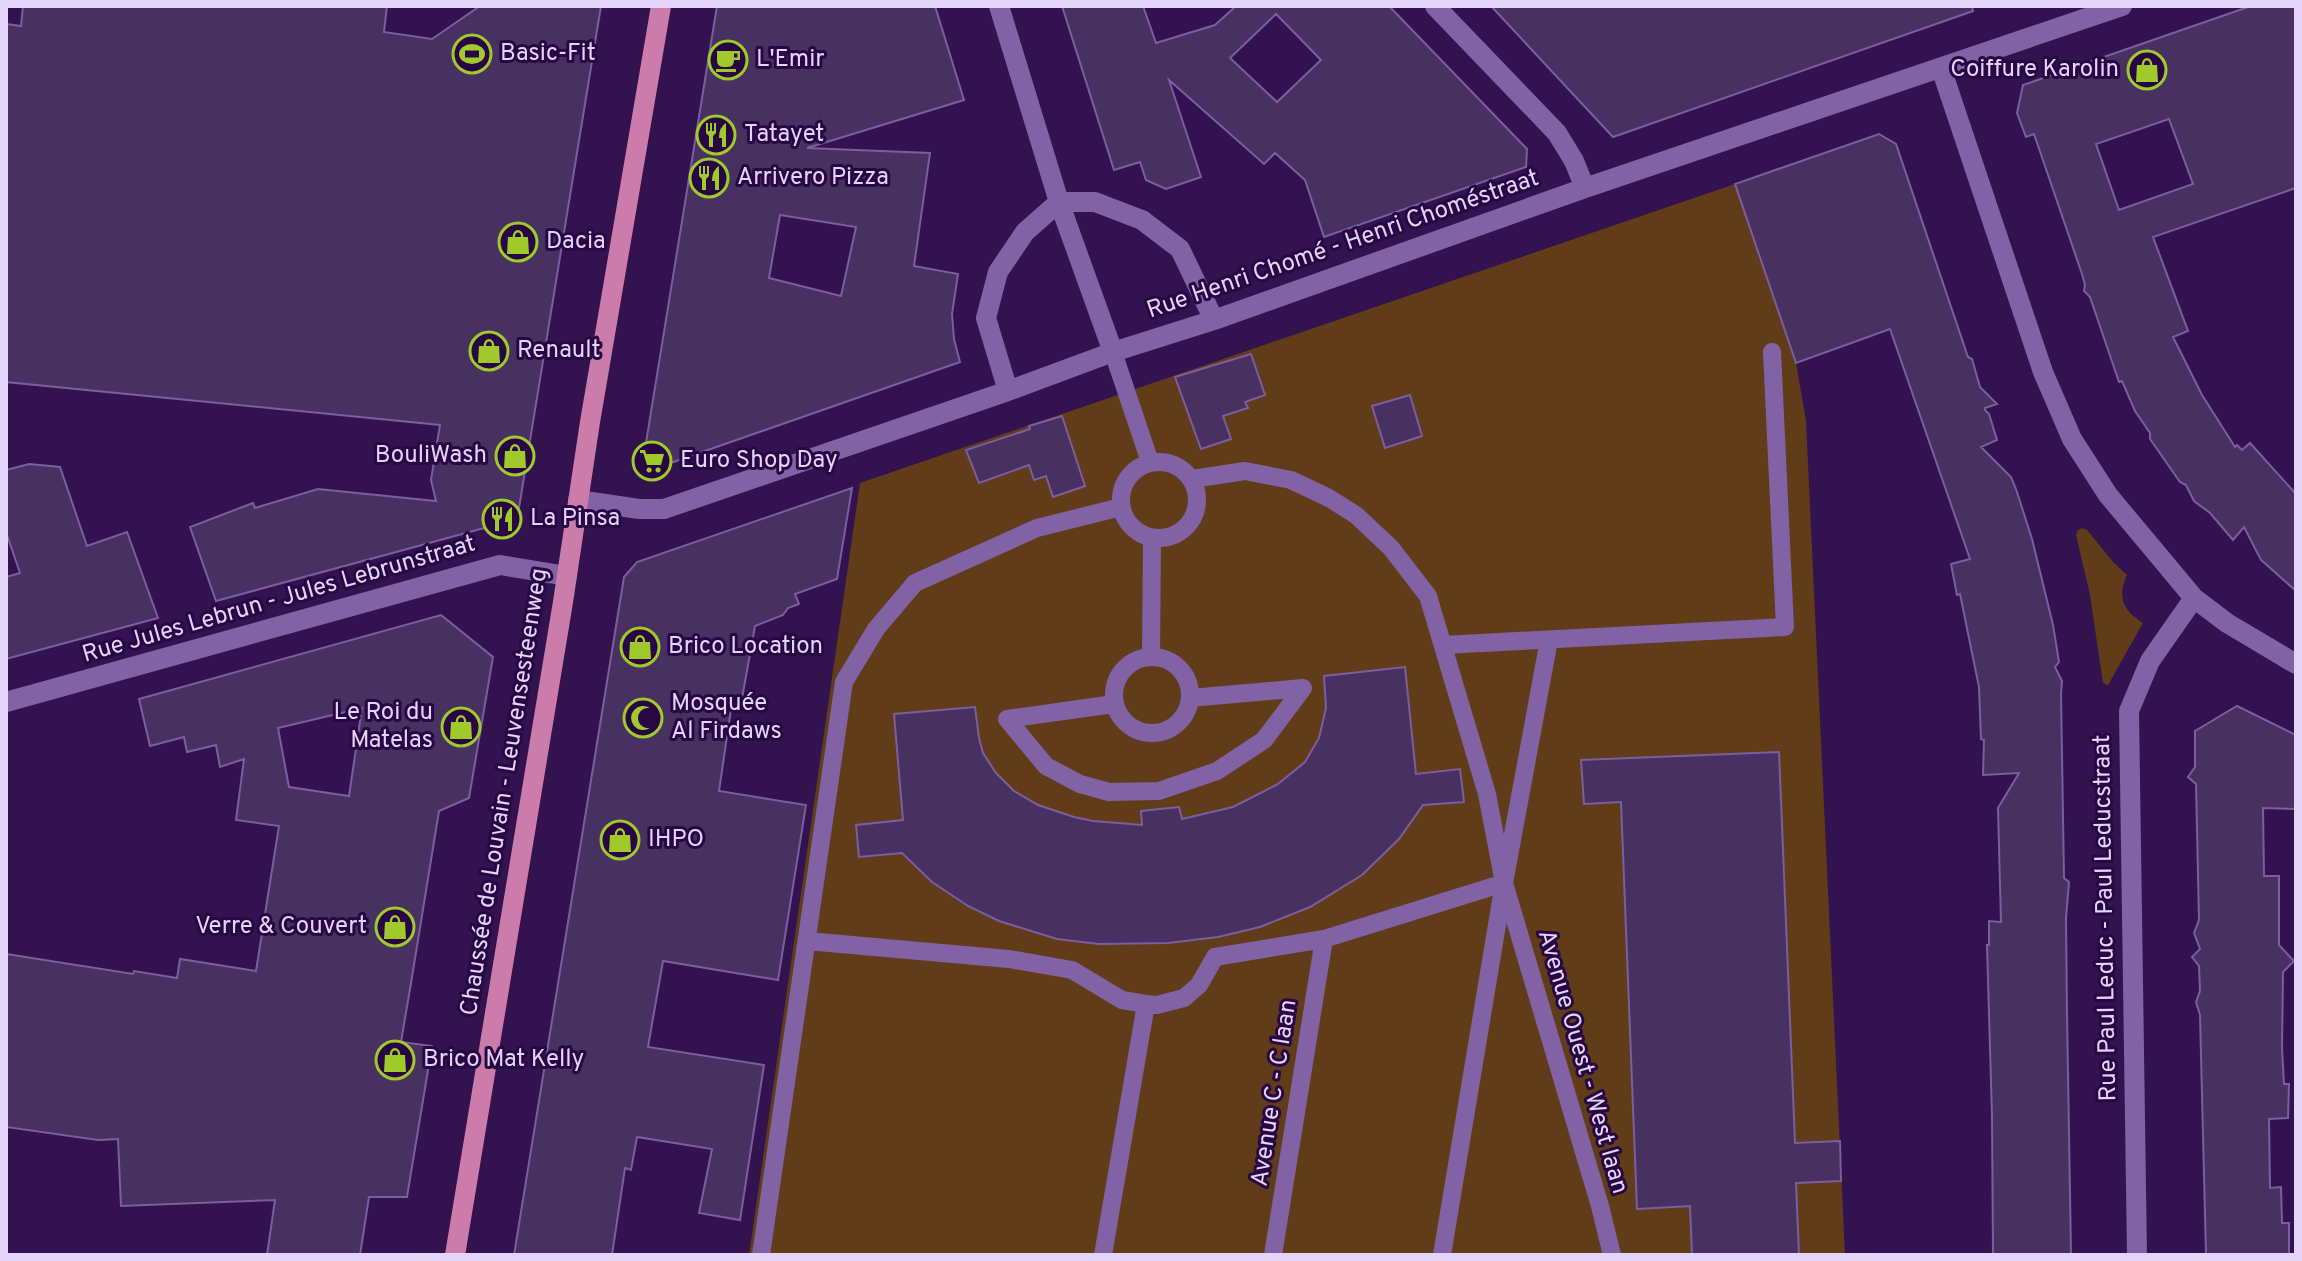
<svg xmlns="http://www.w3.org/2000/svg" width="2302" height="1261" font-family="Overpass,sans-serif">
<rect width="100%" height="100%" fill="#321350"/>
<path fill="#603d18" d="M 1735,184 L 1796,363 L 1806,421 L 1845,1255 L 749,1255 L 860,483 Z
M 2082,528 L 2087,530 L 2114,563 L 2127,575 C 2117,597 2123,611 2143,623 L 2108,685 L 2103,683 L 2090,595 L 2076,535 L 2078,530 Z"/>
<path fill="#473160" stroke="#7b5da0" stroke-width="2" fill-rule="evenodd" d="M 23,6 L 387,6 L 384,32 L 432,39 L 480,6 L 601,6 L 518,514 L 511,520 L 499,524 L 216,601 L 190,527 L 253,503 L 255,508 L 318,489 L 436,501 L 431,480 L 440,425 L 6,382 L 6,24 L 21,26 Z
M 717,6 L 935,6 L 964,100 L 807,148 L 930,153 L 914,266 L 958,274 L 952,314 L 954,339 L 960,362 L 659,467 L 644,455 ZM 780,215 L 856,227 L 841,296 L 769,278 Z
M 1062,6 L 1143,6 L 1156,43 L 1215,25 L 1236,6 L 1389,6 L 1527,149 L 1526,167 L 1324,237 L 1305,180 L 1275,153 L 1264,164 L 1169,80 L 1201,177 L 1166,189 L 1146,180 L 1140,162 L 1114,170 ZM 1276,14 L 1321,60 L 1277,102 L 1230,58 Z
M 1491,6 L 1972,6 L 1973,11 L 1613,137 Z
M 2251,6 L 2296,6 L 2296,188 L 2153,237 L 2188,331 L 2173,337 L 2202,395 L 2235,447 L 2237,445 L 2242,450 L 2250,443 L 2296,494 L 2296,591 L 2261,560 L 2244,527 L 2233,540 L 2210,513 L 2194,501 L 2186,485 L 2180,482 L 2150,439 L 2150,433 L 2135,411 L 2122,381 L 2119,382 L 2090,297 L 2084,291 L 2085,285 L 2082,274 L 2034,134 L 2026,137 L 2017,113 L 2023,85 ZM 2169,119 L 2193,184 L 2119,210 L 2096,144 Z
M 1879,134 L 1896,144 L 1968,357 L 1972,359 L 1980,387 L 1997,404 L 1985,408 L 1985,410 L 1989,414 L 1997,440 L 1981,447 L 2011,477 L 2016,489 L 2032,539 L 2053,625 L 2059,662 L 2055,667 L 2062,681 L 2061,694 L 2064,878 L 2069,882 L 2066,918 L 2067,1013 L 2071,1255 L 1993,1255 L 1992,1116 L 1987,945 L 1989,945 L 1989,921 L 2001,922 L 1998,808 L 2019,773 L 1983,775 L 1984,740 L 1981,739 L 1979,687 L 1960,594 L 1957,595 L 1951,564 L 1970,559 L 1890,329 L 1796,363 L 1735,184 Z
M 1251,354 L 1265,395 L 1245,402 L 1248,408 L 1223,416 L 1231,439 L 1201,449 L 1175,377 Z
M 1410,395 L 1422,436 L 1385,448 L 1372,406 Z
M 1062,416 L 1085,486 L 1053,497 L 1046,476 L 1034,480 L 1029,465 L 979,483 L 966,450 L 1030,429 L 1029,426 Z
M 29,464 L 60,467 L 87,546 L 127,532 L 158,618 L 6,659 L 6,577 L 20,573 L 6,532 L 6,470 Z
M 852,488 L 837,579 L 795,594 L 799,604 L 788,608 L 783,615 L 755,626 L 740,710 L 731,709 L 719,791 L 806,805 L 778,980 L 663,961 L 648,1047 L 764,1065 L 740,1220 L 699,1213 L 712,1149 L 637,1137 L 631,1170 L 625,1168 L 612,1255 L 514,1255 L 624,577 L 637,562 Z
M 441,615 L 493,657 L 469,798 L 439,811 L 411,983 L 401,1042 L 432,1046 L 407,1197 L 369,1197 L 360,1255 L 267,1255 L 275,1200 L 121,1206 L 118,1139 L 98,1140 L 6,1127 L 6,954 L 133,974 L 134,971 L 177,978 L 180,959 L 256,971 L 279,826 L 236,820 L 244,759 L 220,767 L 216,745 L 187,752 L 184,737 L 150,746 L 139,699 ZM 362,708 L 349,796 L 289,787 L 278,728 Z
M 1405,667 L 1416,774 L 1460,769 L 1464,802 L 1423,805 L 1399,839 L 1362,875 L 1310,907 L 1260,927 L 1218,937 L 1168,943 L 1099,944 L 1057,939 L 999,921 L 968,906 L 932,882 L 902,853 L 859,857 L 856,825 L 903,820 L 894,714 L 975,707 L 979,738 L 983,753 L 996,773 L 1014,791 L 1038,805 L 1074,817 L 1093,821 L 1142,825 L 1141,811 L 1179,807 L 1182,819 L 1233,807 L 1278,784 L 1305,762 L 1319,738 L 1326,708 L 1324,676 Z
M 2237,706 L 2296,735 L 2296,809 L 2263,808 L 2264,876 L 2279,876 L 2279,945 L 2294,961 L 2283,972 L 2282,1048 L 2284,1084 L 2289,1084 L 2288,1118 L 2269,1119 L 2270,1188 L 2281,1187 L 2282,1223 L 2289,1223 L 2289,1255 L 2206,1255 L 2200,1015 L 2196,1002 L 2200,991 L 2199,966 L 2192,957 L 2200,949 L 2194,933 L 2199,920 L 2196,784 L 2188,777 L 2195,767 L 2195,731 Z
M 1779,752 L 1795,1143 L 1840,1141 L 1841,1181 L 1796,1183 L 1799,1255 L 1692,1255 L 1690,1206 L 1637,1209 L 1621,802 L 1584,804 L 1581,760 Z"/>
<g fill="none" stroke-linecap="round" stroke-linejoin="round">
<path stroke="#8062a5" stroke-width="18" d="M 1113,352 L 1150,462
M1121 500a38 38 0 1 1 76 0a38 38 0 1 1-76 0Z
M 1192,479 L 1245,471 L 1291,480 L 1329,498 L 1356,515 L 1391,548 L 1428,596 L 1487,794 L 1504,883 L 1600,1206 L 1612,1255
M 1443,645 L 1785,627 L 1772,352
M 1151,656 L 1152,538
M1114 695a38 38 0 1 1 76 0a38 38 0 1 1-76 0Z
M 1114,704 L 1007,719 L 1046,766 L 1080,784 L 1109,792 L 1159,791 L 1217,771 L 1264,740 L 1303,688 L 1190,698
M 807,941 L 1009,959 L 1072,970 L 1122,1000 L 1146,1004 L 1157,1005 L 1184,998 L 1199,985 L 1215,957 L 1324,939 L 1504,883
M 761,1255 L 844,682 L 876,629 L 915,583 L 1037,528 L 1121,507
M 1103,1255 L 1146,1004
M 1273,1255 L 1324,939
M 1442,1255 L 1504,883 L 1549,640"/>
<path stroke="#8062a5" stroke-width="20" d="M 999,6 L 1059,202 L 1113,352
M 1435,6 L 1557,133 L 1574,161 L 1585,188
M 1941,68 L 2043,372 L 2072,439 L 2108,495 L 2194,598 L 2227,623 L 2296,664
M 1008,391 L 986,318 L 998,272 L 1025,232 L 1059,202 L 1095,202 L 1142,220 L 1180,249 L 1214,320
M 578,500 L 639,509 L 664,509 L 1008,391 L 1113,352 L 1214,320 L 1585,188 L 2122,6
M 6,702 L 500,565 L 567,576
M 2137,1255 L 2129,711 L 2150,661 L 2194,598"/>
<path stroke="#cb7ca9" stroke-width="20" d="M 455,1255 L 563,602 L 590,422 L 661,6"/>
</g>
<defs>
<g id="stadium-ring" transform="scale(2)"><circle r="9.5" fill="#290744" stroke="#a0c92b" stroke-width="1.5"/><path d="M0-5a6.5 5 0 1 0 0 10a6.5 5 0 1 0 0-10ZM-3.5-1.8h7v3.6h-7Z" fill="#a0c92b"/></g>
<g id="cafe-ring" transform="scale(2)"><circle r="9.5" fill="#290744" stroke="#a0c92b" stroke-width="1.5"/><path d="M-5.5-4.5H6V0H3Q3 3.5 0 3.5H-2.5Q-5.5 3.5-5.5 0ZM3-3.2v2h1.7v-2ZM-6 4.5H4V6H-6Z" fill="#a0c92b"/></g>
<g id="shop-ring" transform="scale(2)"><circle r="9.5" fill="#290744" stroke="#a0c92b" stroke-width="1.5"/><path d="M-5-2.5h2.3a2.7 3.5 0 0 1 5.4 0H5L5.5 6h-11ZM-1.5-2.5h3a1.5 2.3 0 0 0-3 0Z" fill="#a0c92b"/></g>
<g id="restaurant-ring" transform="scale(2)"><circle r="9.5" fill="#290744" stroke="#a0c92b" stroke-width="1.5"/><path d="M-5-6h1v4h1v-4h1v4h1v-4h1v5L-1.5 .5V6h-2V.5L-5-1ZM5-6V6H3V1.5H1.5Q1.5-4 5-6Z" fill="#a0c92b"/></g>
<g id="supermarket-ring" transform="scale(2)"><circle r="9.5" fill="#290744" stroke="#a0c92b" stroke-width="1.5"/><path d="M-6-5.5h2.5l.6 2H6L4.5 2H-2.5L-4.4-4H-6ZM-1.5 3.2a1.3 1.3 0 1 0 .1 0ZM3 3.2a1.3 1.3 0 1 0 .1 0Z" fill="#a0c92b"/></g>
<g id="mosque-ring" transform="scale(2)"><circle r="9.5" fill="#290744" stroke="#a0c92b" stroke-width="1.5"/><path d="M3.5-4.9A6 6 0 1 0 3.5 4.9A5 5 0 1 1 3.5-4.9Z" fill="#a0c92b"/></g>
</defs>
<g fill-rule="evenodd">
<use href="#stadium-ring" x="472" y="54"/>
<use href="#cafe-ring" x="728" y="60"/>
<use href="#shop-ring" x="2147" y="70"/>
<use href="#restaurant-ring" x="716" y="135"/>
<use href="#restaurant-ring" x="709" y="178"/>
<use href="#shop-ring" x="518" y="242"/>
<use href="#shop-ring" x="489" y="351"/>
<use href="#shop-ring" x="515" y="456"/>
<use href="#supermarket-ring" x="652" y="461"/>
<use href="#restaurant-ring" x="502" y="519"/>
<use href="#shop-ring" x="640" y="647"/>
<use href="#mosque-ring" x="643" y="718"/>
<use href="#shop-ring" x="461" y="727"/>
<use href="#shop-ring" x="620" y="840"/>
<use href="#shop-ring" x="395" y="927"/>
<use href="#shop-ring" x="395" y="1060"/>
</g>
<g text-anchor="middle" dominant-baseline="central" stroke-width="6" stroke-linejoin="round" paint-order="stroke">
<g font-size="24" fill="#e3d4f9" stroke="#290744" text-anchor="start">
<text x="500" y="54">Basic-Fit</text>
<text x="756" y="60">L'Emir</text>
<text x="2119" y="70" text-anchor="end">Coiffure Karolin</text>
<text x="744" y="135">Tatayet</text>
<text x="737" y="178">Arrivero Pizza</text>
<text x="546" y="242">Dacia</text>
<text x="517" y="351">Renault</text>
<text x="487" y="456" text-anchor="end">BouliWash</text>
<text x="680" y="461">Euro Shop Day</text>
<text x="530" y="519">La Pinsa</text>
<text x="668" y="647">Brico Location</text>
<text x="671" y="704">Mosquée<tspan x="671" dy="28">Al Firdaws</tspan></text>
<text x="433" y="713" text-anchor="end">Le Roi du<tspan x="433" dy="28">Matelas</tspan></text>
<text x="648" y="840">IHPO</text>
<text x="367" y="927" text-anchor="end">Verre &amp; Couvert</text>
<text x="423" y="1060">Brico Mat Kelly</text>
</g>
<g font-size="24" fill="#e3d4f9" stroke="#290744">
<text transform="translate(1343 245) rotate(-19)">Rue Henri Chomé - Henri Choméstraat</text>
<text transform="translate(279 600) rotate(-16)">Rue Jules Lebrun - Jules Lebrunstraat</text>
<text transform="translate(505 792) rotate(-81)">Chaussée de Louvain - Leuvensesteenweg</text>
<text transform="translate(2106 918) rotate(-91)">Rue Paul Leduc - Paul Leducstraat</text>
<text transform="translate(1582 1062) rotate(74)">Avenue Ouest - West laan</text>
<text transform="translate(1275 1093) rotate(-81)">Avenue C - C laan</text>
</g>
</g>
<rect width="2302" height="1261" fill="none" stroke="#e3d4f9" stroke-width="16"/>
</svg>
